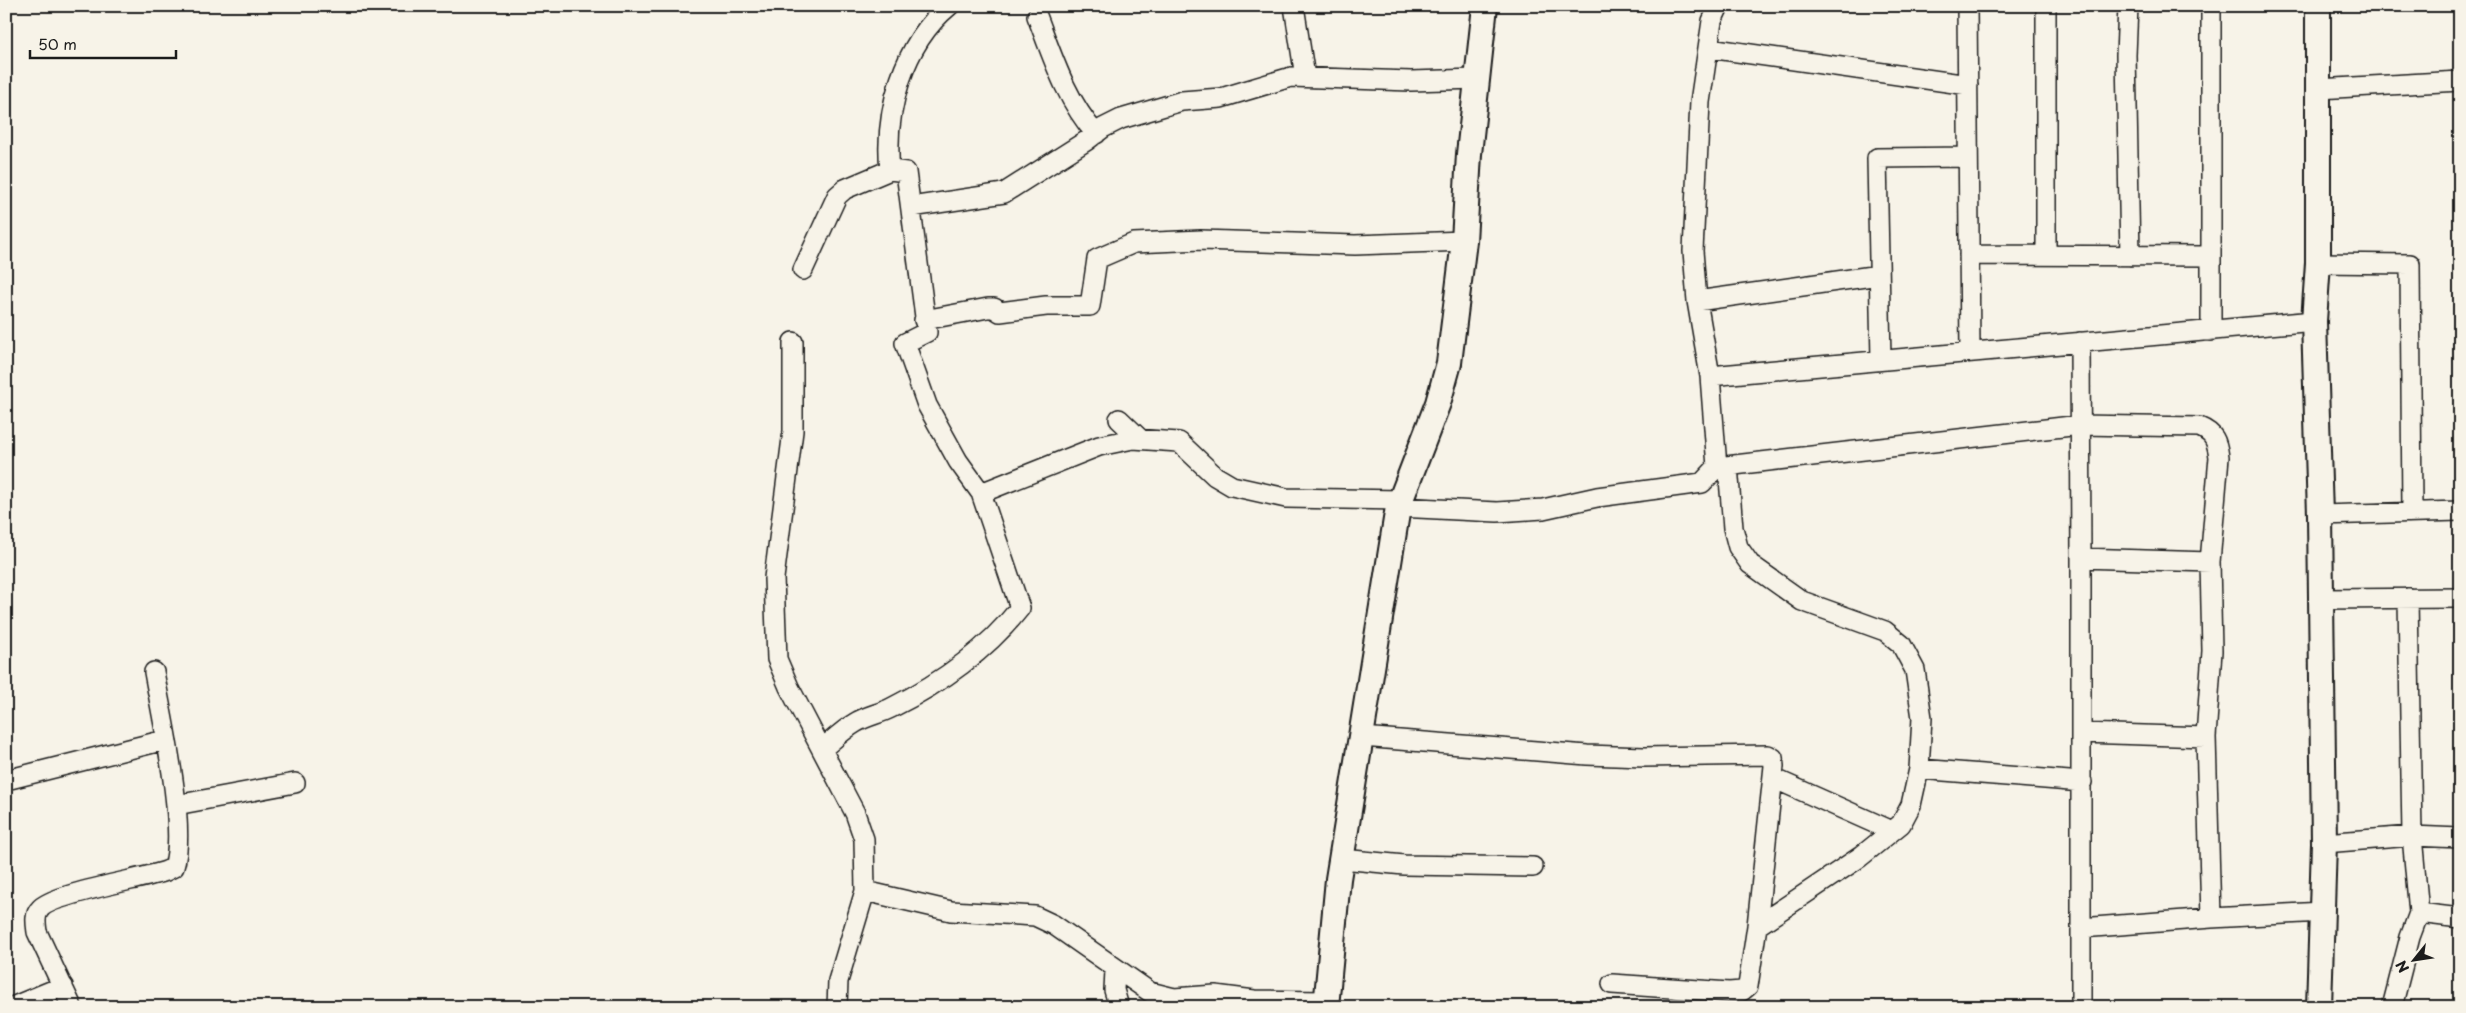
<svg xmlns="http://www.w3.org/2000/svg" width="2466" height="1013" font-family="'Playpen Sans',sans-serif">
<rect width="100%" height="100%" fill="#f7f3e8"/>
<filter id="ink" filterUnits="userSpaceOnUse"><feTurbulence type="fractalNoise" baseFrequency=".02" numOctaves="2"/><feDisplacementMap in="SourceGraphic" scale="10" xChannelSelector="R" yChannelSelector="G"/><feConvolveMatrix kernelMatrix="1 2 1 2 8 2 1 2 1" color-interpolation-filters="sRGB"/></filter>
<g filter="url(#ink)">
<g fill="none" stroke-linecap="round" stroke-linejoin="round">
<g stroke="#1c1c1c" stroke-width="22">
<path id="minor" d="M 1294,6 L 1305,77
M 1967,6 L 1970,352
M 2128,6 L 2126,55 L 2130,256
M 2211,6 L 2211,331
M 1037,16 C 1053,58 1066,100 1096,134
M 1709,48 L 1968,85
M 2318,89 L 2460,81
M 911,207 L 1004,193 L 1086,141 L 1103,128 L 1121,119 L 1182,101 L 1221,98 L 1291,77 L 1411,81 L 1477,79
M 1969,255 L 2211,256
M 2046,255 L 2046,6
M 2318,263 L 2410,264 L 2412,512
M 803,270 L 837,196 L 845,189 L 890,170
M 1697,301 L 1879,275
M 924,320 L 988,308 L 994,308 L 1000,312 L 1046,306 L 1090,306 L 1097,259 L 1134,243 L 1201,240 L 1355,245 L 1464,241
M 793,342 L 793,431 L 774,578 L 777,659 L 789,687 L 855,813 L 864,839 L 865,891 L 951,911 L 1035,916 L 1054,925 L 1150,992 L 1174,998 L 1215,995 L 1254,1000 L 1326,1001
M 2080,342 L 2081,558
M 1881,360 L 1877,158 L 1968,157
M 1710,376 L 2314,321
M 1119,419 L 1140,439
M 1728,466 L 1733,528 L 1738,547 L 1750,564 L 1802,601 L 1885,631 L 1901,644 L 1915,670 L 1922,718 L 1919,769 L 1911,805 L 1901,824 L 1860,857 L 1757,926
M 1717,467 L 2080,425 L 2199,427 C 2214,433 2217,441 2219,457 L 2210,562
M 981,493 L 1099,446 L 1133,439 L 1179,442 L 1215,476 L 1232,486 L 1286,498 L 1401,500
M 1398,507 L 1497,512 L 1543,509 L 1597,497 L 1702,483 L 1717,467 L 1710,376 L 1697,301 L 1693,251 L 1700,102 L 1712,21 L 1719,6
M 2320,515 L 2460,511
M 2408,598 L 2412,836 L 2419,913
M 2321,599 L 2460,598
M 2082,733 L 2206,737
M 1362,737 L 1587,755 L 1644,757 L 1768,755 L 1773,758 L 1774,766 L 1757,926 L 1748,986 L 1742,991 L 1729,992 L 1612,984
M 822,749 C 833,740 843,730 855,723 C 866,716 879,714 891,708 C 941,683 985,652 1020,608 L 981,493 L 958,461 L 927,405 L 905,343 L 927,332 L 906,172 L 890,170 C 884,112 903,44 949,6
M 1919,769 L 2082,782
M 1773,778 L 1892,831
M 6,780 L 165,740
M 176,805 L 295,783
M 2324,843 L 2412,836 L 2460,838
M 1342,859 L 1404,865 L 1533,867
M 2081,928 L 2211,918
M 1115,970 L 1114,990 L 1119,1007
M 12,1007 L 63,986
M 72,1007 L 37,932 C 36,924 34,915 40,909 C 51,894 143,879 166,871 L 174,867 C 187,828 162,717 154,672
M 837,1007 L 838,981 L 865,891
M 2081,1007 L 2081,558 L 2210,562 L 2212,651 L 2206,737 L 2211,918 L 2323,912
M 2392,1007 L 2410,937 L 2419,913 L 2460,918"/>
</g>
<g stroke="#1c1c1c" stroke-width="28">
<path id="tertiary" d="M 2318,6 L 2318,263 L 2314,321 L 2320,515 L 2324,843 L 2319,1007
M 1326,1007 L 1338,879 L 1398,507 L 1438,403 L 1449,363 L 1464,241 L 1469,154 L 1485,6"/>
</g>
<use href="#minor" stroke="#f7f3e8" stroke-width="19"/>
<use href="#tertiary" stroke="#f7f3e8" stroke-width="24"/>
</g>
</g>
<rect width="2466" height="1013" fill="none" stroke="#f7f3e8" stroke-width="25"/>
<rect x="12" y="12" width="2441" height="988" fill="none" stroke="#1c1c1c" stroke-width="2" filter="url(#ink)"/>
<g transform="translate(2414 960) rotate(240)" stroke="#f7f3e8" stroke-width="4" paint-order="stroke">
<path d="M0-4L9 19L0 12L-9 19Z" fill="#1c1c1c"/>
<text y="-8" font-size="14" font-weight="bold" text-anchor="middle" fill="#1c1c1c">N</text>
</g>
<path d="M30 50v8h146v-8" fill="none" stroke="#1c1c1c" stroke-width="2.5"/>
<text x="38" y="50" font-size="15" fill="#1c1c1c" stroke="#f7f3e8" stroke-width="4" paint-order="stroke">50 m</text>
</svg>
